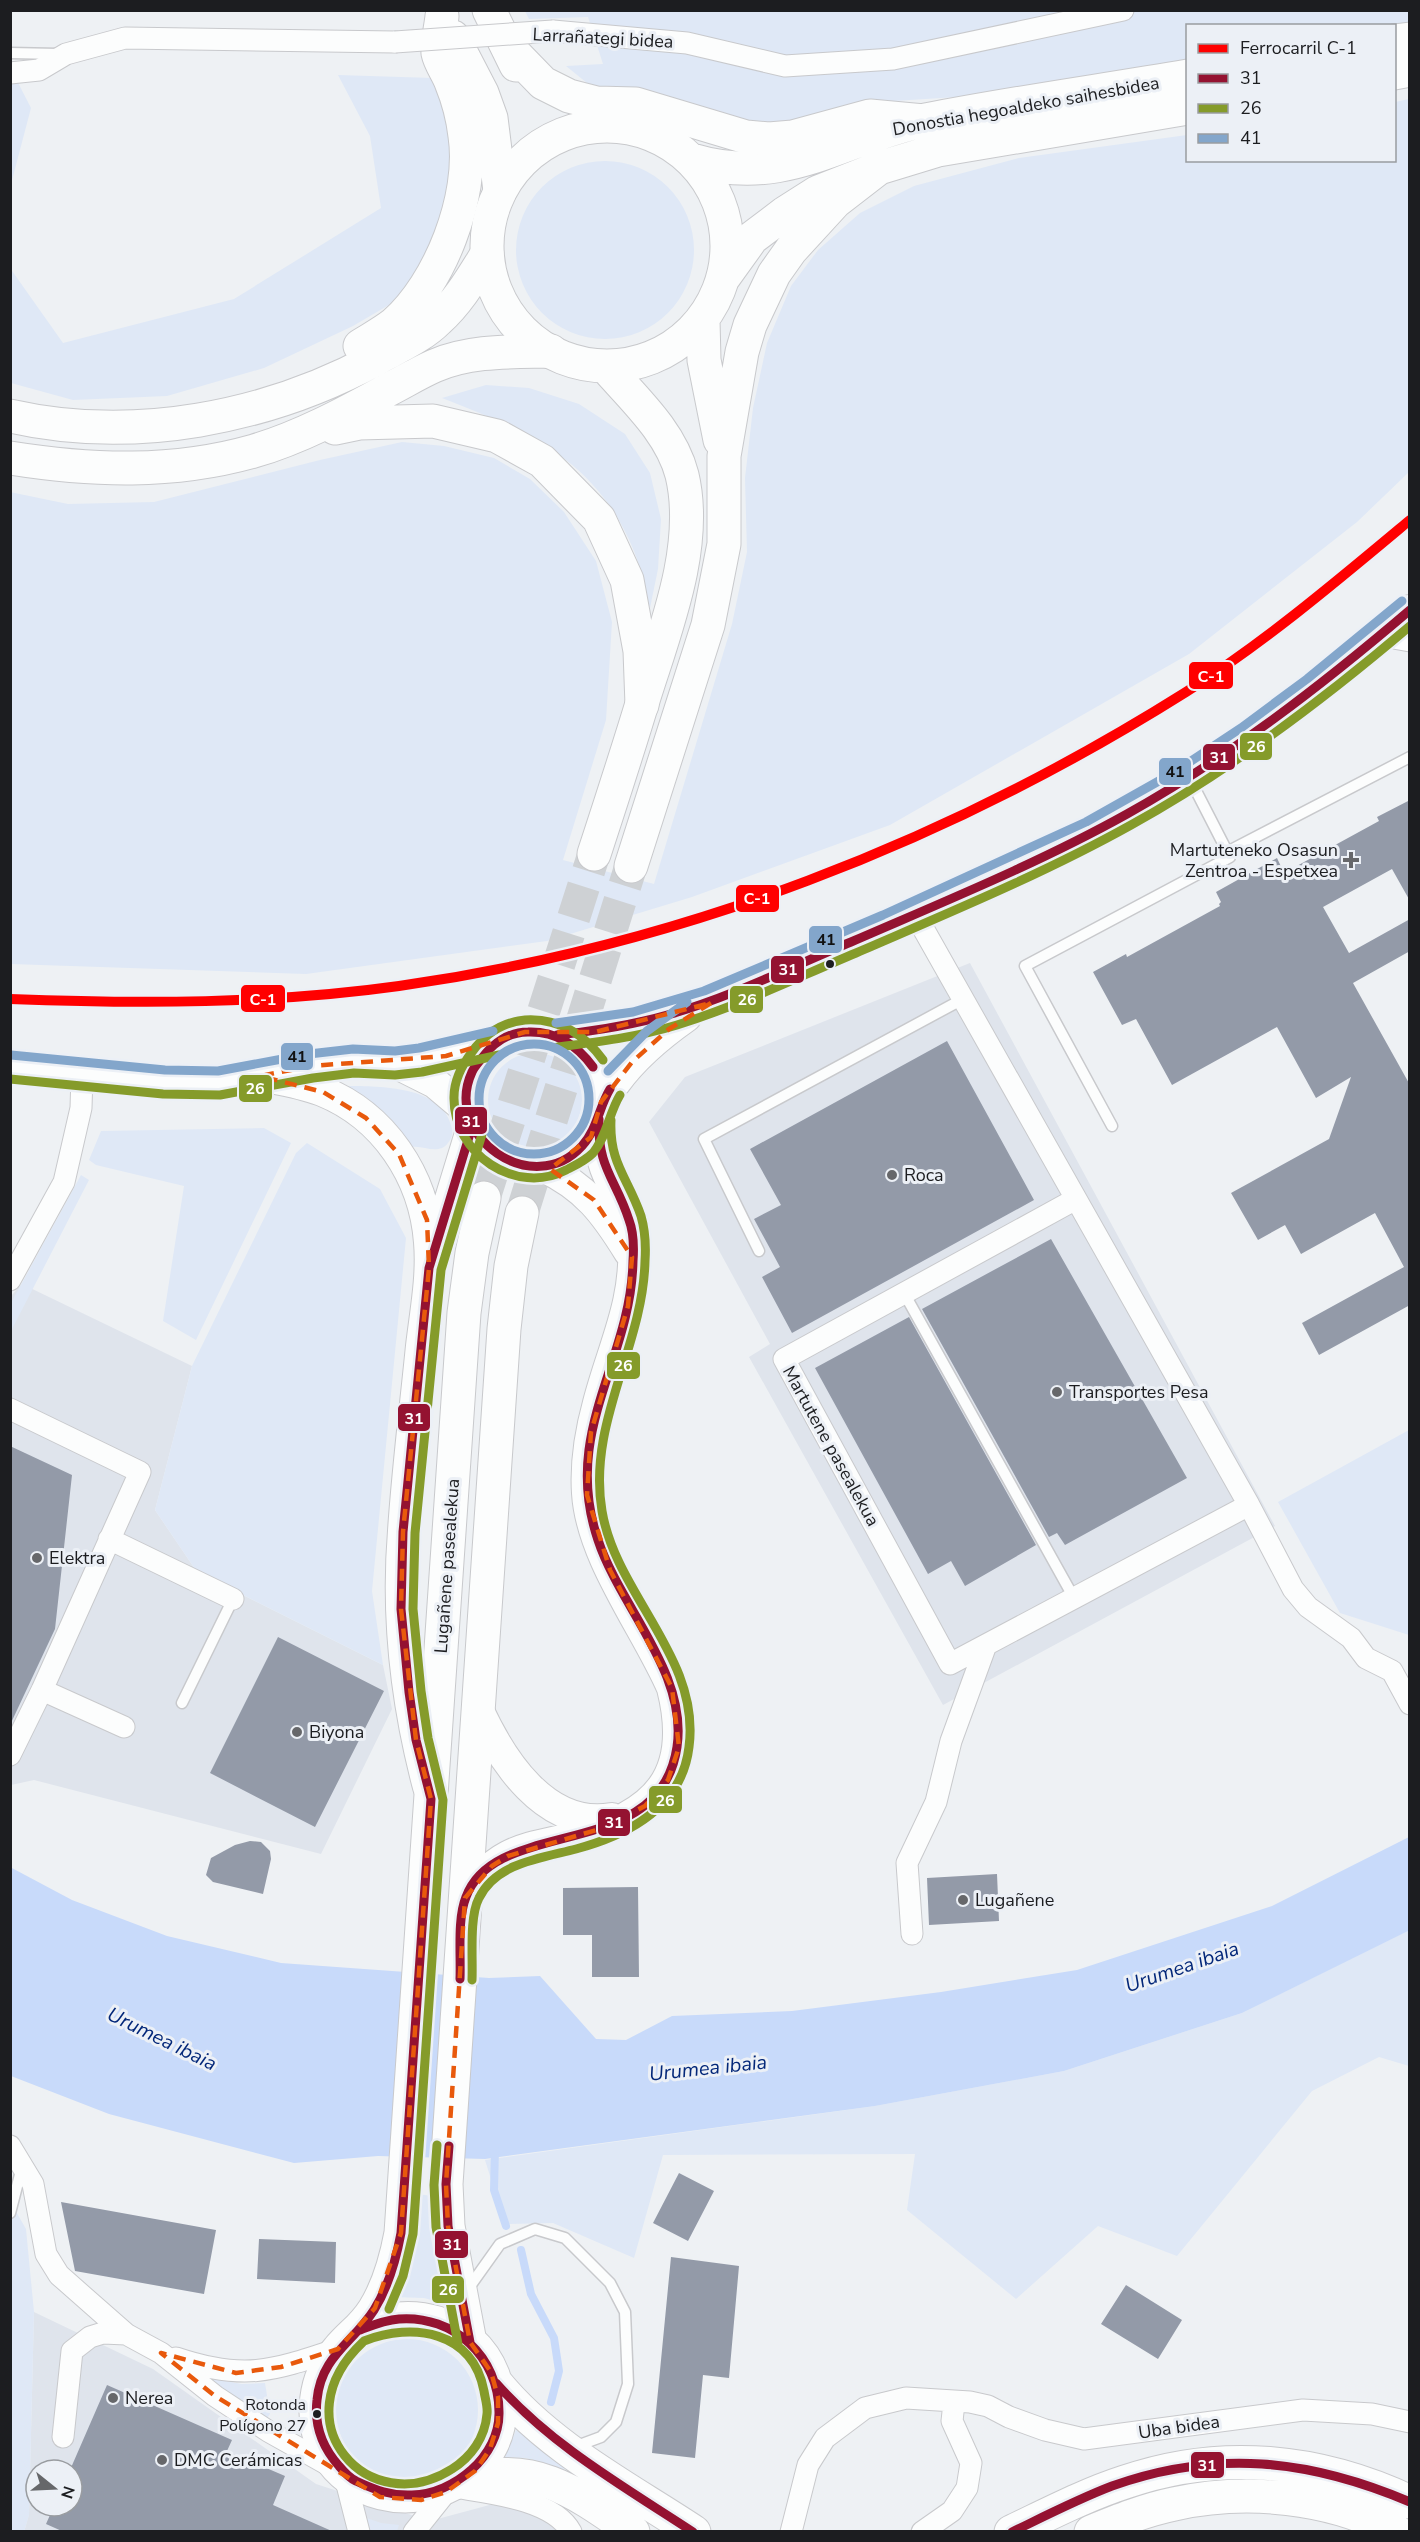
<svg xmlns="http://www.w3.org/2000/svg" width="1420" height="2542" font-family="'Nunito Sans',sans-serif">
<rect width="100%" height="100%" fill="#eef1f4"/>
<path fill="#dfe4ec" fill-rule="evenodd" d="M 970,963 L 1275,1526 L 943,1705 L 749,1357 L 770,1344 L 649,1122 L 685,1077 Z
M 22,1284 L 192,1366 L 155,1510 L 197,1572 L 383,1665 L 392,1709 L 321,1854 L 34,1780 L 11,1785 L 10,1297 Z
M 34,2312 L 153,2369 L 316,2484 L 430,2521 L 516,2498 L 583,2531 L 24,2532 L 29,2514 ZM 36,2470 L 72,2470 L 72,2506 L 36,2506 Z"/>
<path fill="#dfe8f6" d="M 1409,10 L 1410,31 L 1394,26 L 1188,26 L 1187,65 L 973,96 L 894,101 L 837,110 L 766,130 L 628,97 L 587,83 L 566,66 L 603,64 L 588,17 L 529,19 L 525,11 Z
M 11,69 L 31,108 L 11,184 Z
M 338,75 L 433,78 L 451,137 L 453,194 L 411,292 L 353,326 L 264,368 L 167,396 L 73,400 L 11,383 L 10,268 L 63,343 L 234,299 L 381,208 L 370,136 Z
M 1409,99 L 1409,472 L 1357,522 L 1189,654 L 890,825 L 692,897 L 547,941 L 306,974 L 11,964 L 10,492 L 68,504 L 154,502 L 320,460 L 402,442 L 444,446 L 494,458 L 530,479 L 564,512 L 596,561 L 612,622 L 606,720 L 563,860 L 654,884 L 732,624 L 747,552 L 745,478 L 753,408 L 767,343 L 791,286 L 818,250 L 860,213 L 914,186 L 1019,158 L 1187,135 L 1188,160 L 1394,160 L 1395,102 Z
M516 250a89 89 0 1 1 178 0a89 89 0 1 1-178 0Z
M 486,385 L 529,388 L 579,404 L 625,434 L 650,473 L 661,519 L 658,569 L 650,608 C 645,589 641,569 634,551 C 597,460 527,431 442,398 Z
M488 1100a47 47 0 1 1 94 0a47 47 0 1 1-94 0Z
M 341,1086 C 375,1086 444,1084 452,1129 C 454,1136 448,1145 442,1148 C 431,1152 422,1145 411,1147 C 392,1119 369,1103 341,1086 Z
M 264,1128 L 291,1143 L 196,1340 L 163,1321 L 184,1186 L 96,1165 L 89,1160 L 101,1131 Z
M 307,1143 L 380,1189 L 406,1238 L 372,1591 L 383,1665 L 197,1572 L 155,1510 L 192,1366 L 296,1153 Z
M 81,1175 L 89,1180 L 11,1331 L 11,1303 Z
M 1409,1430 L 1409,1635 L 1340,1613 L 1278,1502 Z
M 1409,1930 L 1409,2066 L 1379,2057 L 1312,2091 L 1177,2256 L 1098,2226 L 1016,2299 L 907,2210 L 915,2154 L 663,2155 L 634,2258 L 553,2223 L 505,2224 L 485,2160 L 875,2106 L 1064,2071 L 1242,2013 Z
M 417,2194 L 433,2196 L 453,2306 L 424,2298 L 393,2297 Z
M 10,2201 L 26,2229 L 34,2312 L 29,2515 L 24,2532 L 10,2531 Z
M336 2410a71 71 0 1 1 142 0a71 71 0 1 1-142 0Z
M 208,2378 L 242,2384 L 265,2383 L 270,2414 L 267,2418 L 207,2380 Z
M 516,2430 L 566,2464 L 563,2470 L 526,2458 L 505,2457 Z
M 361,2516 L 381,2523 L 399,2525 L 397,2531 L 365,2531 Z"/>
<path fill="#c8dafa" d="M 1409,1837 L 1410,1930 L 1242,2013 L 1064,2071 L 875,2106 L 485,2159 L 378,2156 L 294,2163 L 109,2114 L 11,2076 L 10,1867 L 72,1900 L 167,1936 L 281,1963 L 489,1978 L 540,1976 L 596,2039 L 626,2040 L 672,2016 L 792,2011 L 941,1992 L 1077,1970 L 1272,1906 Z"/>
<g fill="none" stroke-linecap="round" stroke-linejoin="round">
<path stroke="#c8dafa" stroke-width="8" d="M 495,2148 L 494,2190 L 506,2226
M 521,2250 L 531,2294 L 554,2338 L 559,2371 L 551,2402"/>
</g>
<path fill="#939aa8" d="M 1410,800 L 1410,901 L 1392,869 L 1323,907 L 1349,953 L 1410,919 L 1410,951 L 1353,983 L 1410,1085 L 1410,1305 L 1319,1355 L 1302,1323 L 1404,1267 L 1375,1213 L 1301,1254 L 1285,1225 L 1258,1240 L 1231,1193 L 1329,1139 L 1351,1077 L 1316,1098 L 1277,1027 L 1172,1085 L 1136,1019 L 1122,1025 L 1093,972 L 1126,954 L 1127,957 L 1220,906 L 1219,904 L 1221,902 L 1216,892 L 1277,858 L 1284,873 L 1379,821 L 1377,817 Z
M 947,1041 L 1034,1200 L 792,1333 L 762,1277 L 780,1267 L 754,1219 L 781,1205 L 750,1149 Z
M 1051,1239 L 1187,1478 L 1065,1545 L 1057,1533 L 1049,1537 L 922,1309 Z
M 909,1317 L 1036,1545 L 965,1586 L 951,1561 L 928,1574 L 815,1368 Z
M 10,1446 L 72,1475 L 55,1629 L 10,1725 Z
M 278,1637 L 384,1691 L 315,1827 L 210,1773 Z
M 250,1841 L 261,1842 L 270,1851 L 271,1859 L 263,1894 L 213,1882 L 206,1875 L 211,1858 L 235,1845 Z
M 997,1874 L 999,1921 L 929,1925 L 927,1878 Z
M 638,1887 L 639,1977 L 592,1977 L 592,1935 L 563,1935 L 563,1888 Z
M 679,2173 L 714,2191 L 688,2241 L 653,2223 Z
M 61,2202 L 216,2230 L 204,2294 L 75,2271 Z
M 259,2239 L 336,2242 L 335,2283 L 257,2279 Z
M 671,2257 L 739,2266 L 729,2378 L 703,2375 L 695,2458 L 652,2453 Z
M 1126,2285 L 1182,2320 L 1158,2359 L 1101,2324 Z
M 107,2385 L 232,2440 L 227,2451 L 285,2476 L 273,2505 L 334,2532 L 64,2532 L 46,2524 L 54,2506 L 72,2506 L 72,2470 L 70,2470 Z"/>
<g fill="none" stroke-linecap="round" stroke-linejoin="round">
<path stroke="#ced1d4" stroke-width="33" stroke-dasharray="33 16" stroke-linecap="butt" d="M 484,1198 L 594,854
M 522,1213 L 631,866"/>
<g stroke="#c8c9cc" stroke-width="13">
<path id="lane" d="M 10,53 L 58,54
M 1227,852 L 1410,757
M 1112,1126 L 1025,966 L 1230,857 L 1190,779
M 759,1251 L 704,1139 L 963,999
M 904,1293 L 1074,1598
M 182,1703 L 233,1599
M 10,2213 L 22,2167
M 468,2289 L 500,2244 L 535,2229 L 565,2238 L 610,2283 L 625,2312 L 628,2384 L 616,2422 L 601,2437 L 574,2447"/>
</g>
<g stroke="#c8c9cc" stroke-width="23">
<path id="street" d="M 553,31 L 687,43 L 785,66 L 893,59 L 1123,10
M 10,73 L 39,70 L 66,54 L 125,38 L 395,42
M 1376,640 L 1388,637 L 1410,641
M 915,914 L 1249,1505 L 950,1664 L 784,1359 L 1076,1199
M 10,1280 L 64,1182 L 81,1108 L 82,1075
M 10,1409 L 140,1472 L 42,1690 L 10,1755
M 1249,1505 L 1293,1589 L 1308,1607 L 1351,1638 L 1366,1658 L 1392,1671 L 1410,1704
M 109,1539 L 233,1599
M 42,1690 L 124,1727
M 912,1934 L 907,1863 L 936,1802 L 951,1741 L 986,1645
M 10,2146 L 33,2184 L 46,2254 L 59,2275 L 126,2334
M 176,2358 C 244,2381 272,2371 338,2349
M 63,2437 L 72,2351 L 90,2337 L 103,2333 L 126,2334 L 161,2353 L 215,2396 L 268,2431 L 334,2468
M 345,2477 L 359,2532
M 460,2488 C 491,2493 554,2500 571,2532
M 414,2532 L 446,2492
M 791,2532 L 808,2465 L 825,2438 L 865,2408 L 906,2398 L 970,2402 L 988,2406 L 1009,2417 L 1045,2430 L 1084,2439 L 1303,2410 L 1372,2414 L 1410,2422
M 922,2532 L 952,2511 L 967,2488 L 971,2463 L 952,2421 L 954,2403"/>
</g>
<g stroke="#c8c9cc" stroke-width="32">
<path id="secondary" d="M 557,1035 C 668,1027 750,986 850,942 C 901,921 950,897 1000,875 C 1049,853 1098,831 1144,804 C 1238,749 1327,682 1410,610
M 395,1063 L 435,1083 L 467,1110
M 10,1067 L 164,1082 L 219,1083 L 311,1066 L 354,1061 L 395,1063 L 421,1060 L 496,1043
M 260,1076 C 281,1080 302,1083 322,1091 C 384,1116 424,1176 429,1242 C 432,1276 425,1312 421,1346 C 415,1407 407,1469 403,1531 C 396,1616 406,1704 428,1787
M 601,1102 C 597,1038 534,1008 485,1053 C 431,1102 496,1190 561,1161 C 579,1154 594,1136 599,1118 C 600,1112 600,1105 602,1100 C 606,1094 611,1087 616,1082 C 635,1056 659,1036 686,1017
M 543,1167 C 586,1187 605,1213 629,1252
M 435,1248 L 472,1127
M 478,1709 C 501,1759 545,1830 612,1818
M 465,1898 C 477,1881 489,1866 508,1856 C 528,1845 552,1843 574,1837 C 656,1815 694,1776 672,1688 C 646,1628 591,1558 587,1493 C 585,1463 590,1432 598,1403 C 613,1345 637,1303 633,1239 C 632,1212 614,1193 605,1168 C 599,1152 598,1136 599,1119"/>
</g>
<g stroke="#c8c9cc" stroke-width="35">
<path id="primary" d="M 1394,41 L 1410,39
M 1394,73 L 1410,70
M487 246a120 120 0 1 1 240 0a120 120 0 1 1-240 0Z
M 692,160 C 786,188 840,138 926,120 C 1012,103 1100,91 1188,76
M 724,277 L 752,238 L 785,213 L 818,192 L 879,168 L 938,150 L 1188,108
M 703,320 L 704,360 L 720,440
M 594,854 C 611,802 628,750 644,697 C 665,630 699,546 682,475 C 671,432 634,399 606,367
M 631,866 L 708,625 L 724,544 L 724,456 L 742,352 L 750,325 L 774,274 L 791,250 L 835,202 L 879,168
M 360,2330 C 409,2305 472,2321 493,2375 C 533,2482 382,2542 326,2452 C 309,2420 314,2378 338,2350 C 351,2334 362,2329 374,2310 C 389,2286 396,2260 401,2233 L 464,1313 L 472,1253 L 484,1198
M 470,2342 L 448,2226 L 446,2184 L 504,1329 L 511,1266 L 522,1213
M 496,2383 C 548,2447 626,2487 694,2532
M 465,2480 C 536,2461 577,2493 633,2532
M 1011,2532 C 1049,2514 1085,2495 1125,2482 C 1221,2449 1319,2459 1410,2502
M 1091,2532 C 1118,2521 1145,2510 1174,2504 C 1246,2488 1331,2496 1397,2532"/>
</g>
<g stroke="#c8c9cc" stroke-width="35">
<path id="highway" d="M 489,10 L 516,65
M 453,37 L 482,93 L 491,118 L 500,191
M 507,46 L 543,83 L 569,96 L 596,103 L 636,104 L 746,137 L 769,139 L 793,137 L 870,116 L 924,121
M 360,346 C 371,339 384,332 394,324 C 440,284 474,196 465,136 C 463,118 458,99 451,82 C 448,73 440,63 438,53 C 437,42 441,27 442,16
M 10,416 C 134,444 267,418 376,359 C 397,347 421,337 438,320 C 459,301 472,278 487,254
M 335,428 L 359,423 L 433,421 L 497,436 L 542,461 L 599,519 L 627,580 L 640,651 L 642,705
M 10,458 C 92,471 173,474 254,451 C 299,438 344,414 386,391 C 402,383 418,373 434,366 C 470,350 513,352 551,351"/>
</g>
<use href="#lane" stroke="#fcfdfd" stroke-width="10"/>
<use href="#street" stroke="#fcfdfd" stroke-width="21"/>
<use href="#secondary" stroke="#fcfdfd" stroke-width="30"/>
<use href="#primary" stroke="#fcfdfd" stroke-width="33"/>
<use href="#highway" stroke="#fcfdfd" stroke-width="33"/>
<g stroke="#c8c9cc" stroke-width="23" stroke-linecap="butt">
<path id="street-bridge" d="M 395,42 L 553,31"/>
</g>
<use href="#street-bridge" stroke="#fcfdfd" stroke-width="21"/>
<g stroke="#ecf0f6" stroke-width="14">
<path id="bus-1" d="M 557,1035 C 596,1031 633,1025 671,1014 C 733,996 791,967 851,942 C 943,902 1039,863 1127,814 C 1229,757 1321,686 1410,610
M 593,1067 C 577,1045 556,1031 528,1032 C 509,1032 493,1043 482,1058 C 479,1062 474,1067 472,1072 C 442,1137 533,1200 582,1146 C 597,1130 599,1107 610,1089
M 460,1979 C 461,1955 457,1919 466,1897 C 496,1815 660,1864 677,1747 C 688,1673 620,1607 598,1540 C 561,1431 631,1362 633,1261 C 634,1247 634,1233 629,1220 C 616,1179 597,1168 599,1119
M 449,2146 L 446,2184 L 448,2226 L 470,2342
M 360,2330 C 373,2325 385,2320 399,2319 C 454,2315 499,2357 499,2412 C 500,2456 454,2494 412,2495 C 391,2496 375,2490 356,2481 C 349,2478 344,2472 339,2466 C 322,2447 314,2426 317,2400 C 321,2356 353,2343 374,2310 C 389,2286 396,2260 401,2233 L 431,1799 L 416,1740 L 409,1692 L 401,1609 L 403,1532 L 429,1268 L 472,1127
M 496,2383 C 552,2446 623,2486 693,2532
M 1012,2532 C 1045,2516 1078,2499 1112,2486 C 1216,2449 1309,2459 1410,2502"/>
</g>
<g stroke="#ecf0f6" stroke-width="14">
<path id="bus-2" d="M 558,1047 C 598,1042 638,1037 677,1025 C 738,1006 796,978 856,953 C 948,913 1043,874 1131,825 C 1231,770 1323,700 1410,626
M 603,1060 C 584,1034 558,1018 525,1020 C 503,1022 485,1034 472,1052 C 462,1065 454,1080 454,1097 C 453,1154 516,1196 566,1170 C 576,1165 585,1161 593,1153 C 607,1136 609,1113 620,1095
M 10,1079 L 163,1094 L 220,1095 L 313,1078 L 354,1073 L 395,1075 L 422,1072 L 499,1055
M 472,1980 C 473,1958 469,1917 479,1898 C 496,1863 541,1858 576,1849 C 628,1835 682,1807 689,1747 C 701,1658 616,1595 602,1511 C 587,1423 643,1347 645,1261 C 646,1246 645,1230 641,1216 C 628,1178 609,1163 611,1120
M 437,2145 L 434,2185 L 436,2227 L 458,2344
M 389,2309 L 403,2276 L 413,2234 L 443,1800 L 428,1738 L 421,1691 L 413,1609 L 415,1533 L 441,1270 L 483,1131
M 363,2342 C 278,2422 369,2522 452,2469 C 471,2457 485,2438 487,2414 C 488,2407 485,2398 484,2391 C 473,2331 413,2322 364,2341"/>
</g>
<g stroke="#ecf0f6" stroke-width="14">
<path id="bus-3" d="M 556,1023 L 633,1012 L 704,991 L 883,915 L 1086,822 L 1173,773 L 1241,728 L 1307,679 L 1402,601
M479 1099a55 55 0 1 1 110 0a55 55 0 1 1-110 0Z
M 11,1055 L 165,1070 L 218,1071 L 309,1054 L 353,1049 L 395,1051 L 419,1048 L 493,1031
M 608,1071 L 647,1031 L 687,1002"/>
</g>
<use href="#bus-1" stroke="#941231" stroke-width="9"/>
<use href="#bus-2" stroke="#859b2a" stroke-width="9"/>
<use href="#bus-3" stroke="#83a6cb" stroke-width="9"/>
<g stroke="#ecf0f6" stroke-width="15">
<path id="rail-1" d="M 10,999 C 140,1004 271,1004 399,986 C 680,946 946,843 1186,692 C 1265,642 1337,581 1410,520"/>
</g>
<use href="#rail-1" stroke="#f00" stroke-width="10"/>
</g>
<path fill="none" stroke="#e8590c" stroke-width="4.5" stroke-dasharray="12 8" stroke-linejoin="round" d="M 711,1003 L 669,1029 L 632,1062 L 601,1102 L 591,1137 L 550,1169 L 594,1200 L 632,1257 L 628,1306 L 591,1432 L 587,1495 L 610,1570 L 672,1688 L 679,1747 L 668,1780 L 645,1806 L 600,1829 L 508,1856 L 492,1866 L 465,1898 L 446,2184 L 448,2226 L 470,2342 L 491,2372 L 498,2397 L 498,2423 L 490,2449 L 475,2471 L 446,2492 L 421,2500 L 380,2497 L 215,2396 L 161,2353 L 236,2373 L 281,2367 L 338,2349 L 375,2308 L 401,2233 L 431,1799 L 416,1740 L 401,1609 L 403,1532 L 429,1268 L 427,1220 L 399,1154 L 366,1118 L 323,1092 L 260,1076 L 311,1066 L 446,1056 L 525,1032 L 595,1032 Z"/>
<g fill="#66676a" stroke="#ecf0f6" stroke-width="2">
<path d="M1348 851h6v6h6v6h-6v6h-6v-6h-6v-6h6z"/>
<circle cx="892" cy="1175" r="6"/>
<circle cx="1057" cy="1392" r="6"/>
<circle cx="37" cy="1558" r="6"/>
<circle cx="297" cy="1732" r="6"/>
<circle cx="963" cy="1900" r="6"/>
<circle cx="113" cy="2398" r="6"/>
<circle cx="162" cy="2460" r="6"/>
</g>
<g fill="#1c1d20" stroke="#ecf0f6" stroke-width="2">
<circle cx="830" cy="964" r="5"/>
<circle cx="317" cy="2414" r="5"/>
</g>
<g text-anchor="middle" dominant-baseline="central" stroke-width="6" stroke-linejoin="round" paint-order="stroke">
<g font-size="16" fill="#1c1d20" stroke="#ecf0f6" text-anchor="end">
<text x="306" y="2405">Rotonda<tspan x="306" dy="21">Polígono 27</tspan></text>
</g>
<g font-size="18" fill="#1c1d20" stroke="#ecf0f6">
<text transform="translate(603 38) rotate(3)">Larrañategi bidea</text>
<text transform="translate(1026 106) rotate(-10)">Donostia hegoaldeko saihesbidea</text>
<text transform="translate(831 1446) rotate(61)">Martutene pasealekua</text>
<text transform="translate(447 1566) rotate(-86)">Lugañene pasealekua</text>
<text transform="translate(1179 2427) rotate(-8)">Uba bidea</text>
</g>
<g font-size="18" fill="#1c1d20" stroke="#ecf0f6" text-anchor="start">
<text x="1338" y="850" text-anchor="end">Martuteneko Osasun<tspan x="1338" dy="21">Zentroa - Espetxea</tspan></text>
<text x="904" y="1175">Roca</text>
<text x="1069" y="1392">Transportes Pesa</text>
<text x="49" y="1558">Elektra</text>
<text x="309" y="1732">Biyona</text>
<text x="975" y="1900">Lugañene</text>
<text x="125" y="2398">Nerea</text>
<text x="174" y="2460">DMC Cerámicas</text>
</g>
<g font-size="20" font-style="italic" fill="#032779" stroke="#ecf0f6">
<text transform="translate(1182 1967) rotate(-19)">Urumea ibaia</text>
<text transform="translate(162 2039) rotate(26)">Urumea ibaia</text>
<text transform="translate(708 2068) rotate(-6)">Urumea ibaia</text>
</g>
</g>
<g stroke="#ecf0f6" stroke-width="2">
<rect x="1188" y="661" width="46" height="29" rx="6" fill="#f00"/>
<rect x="1239" y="732" width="34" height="29" rx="6" fill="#859b2a"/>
<rect x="1202" y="743" width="34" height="28" rx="6" fill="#941231"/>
<rect x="1158" y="757" width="34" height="29" rx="6" fill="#83a6cb"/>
<rect x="735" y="884" width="45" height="29" rx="6" fill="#f00"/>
<rect x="808" y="925" width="35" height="29" rx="6" fill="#83a6cb"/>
<rect x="770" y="955" width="35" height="29" rx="6" fill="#941231"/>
<rect x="240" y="984" width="46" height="29" rx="6" fill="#f00"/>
<rect x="729" y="985" width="35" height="29" rx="6" fill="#859b2a"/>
<rect x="280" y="1042" width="34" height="29" rx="6" fill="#83a6cb"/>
<rect x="238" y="1074" width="35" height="29" rx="6" fill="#859b2a"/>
<rect x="454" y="1106" width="34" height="29" rx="6" fill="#941231"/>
<rect x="606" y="1351" width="35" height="29" rx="6" fill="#859b2a"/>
<rect x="397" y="1403" width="34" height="29" rx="6" fill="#941231"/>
<rect x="648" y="1785" width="35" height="29" rx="6" fill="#859b2a"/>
<rect x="597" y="1808" width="34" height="29" rx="6" fill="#941231"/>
<rect x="434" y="2230" width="35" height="29" rx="6" fill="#941231"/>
<rect x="431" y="2275" width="34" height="29" rx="6" fill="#859b2a"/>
<rect x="1190" y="2451" width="35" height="28" rx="6" fill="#941231"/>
</g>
<g font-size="16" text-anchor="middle" font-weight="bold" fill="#fff">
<text x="1211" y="682">C-1</text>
<text x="1256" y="752">26</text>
<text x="1219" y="763">31</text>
<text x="757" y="904">C-1</text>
<text x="788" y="975">31</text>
<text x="263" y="1005">C-1</text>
<text x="747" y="1005">26</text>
<text x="255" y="1094">26</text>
<text x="471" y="1127">31</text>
<text x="623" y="1371">26</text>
<text x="414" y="1424">31</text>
<text x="665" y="1806">26</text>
<text x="614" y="1828">31</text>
<text x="452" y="2250">31</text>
<text x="448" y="2295">26</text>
<text x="1207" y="2471">31</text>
</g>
<g font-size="16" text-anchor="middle" font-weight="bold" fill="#111">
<text x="1175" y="777">41</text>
<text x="826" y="945">41</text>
<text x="297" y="1062">41</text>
</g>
<rect width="1420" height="2542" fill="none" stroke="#1c1d20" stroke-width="24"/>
<rect x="1186" y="24" width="210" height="138" fill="#ecf0f6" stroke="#999ca0" stroke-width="1.5"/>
<rect x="1198" y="44" width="30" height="9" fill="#ff0000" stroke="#999ca0" stroke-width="1.5"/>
<text x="1240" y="54" font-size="18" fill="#1c1d20">Ferrocarril C-1</text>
<rect x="1198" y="74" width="30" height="9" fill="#941231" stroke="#999ca0" stroke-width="1.5"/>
<text x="1240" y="84" font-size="18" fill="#1c1d20">31</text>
<rect x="1198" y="104" width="30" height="9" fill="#859b2a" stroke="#999ca0" stroke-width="1.5"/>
<text x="1240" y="114" font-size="18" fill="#1c1d20">26</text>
<rect x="1198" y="134" width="30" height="9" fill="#83a6cb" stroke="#999ca0" stroke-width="1.5"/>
<text x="1240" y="144" font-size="18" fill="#1c1d20">41</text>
<g transform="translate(54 2488) rotate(108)"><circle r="28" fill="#ecf0f6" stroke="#999ca0" stroke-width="1.5"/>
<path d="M0-4.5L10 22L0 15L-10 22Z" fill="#66676a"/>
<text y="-9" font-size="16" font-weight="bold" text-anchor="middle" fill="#1c1d20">N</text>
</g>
</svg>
